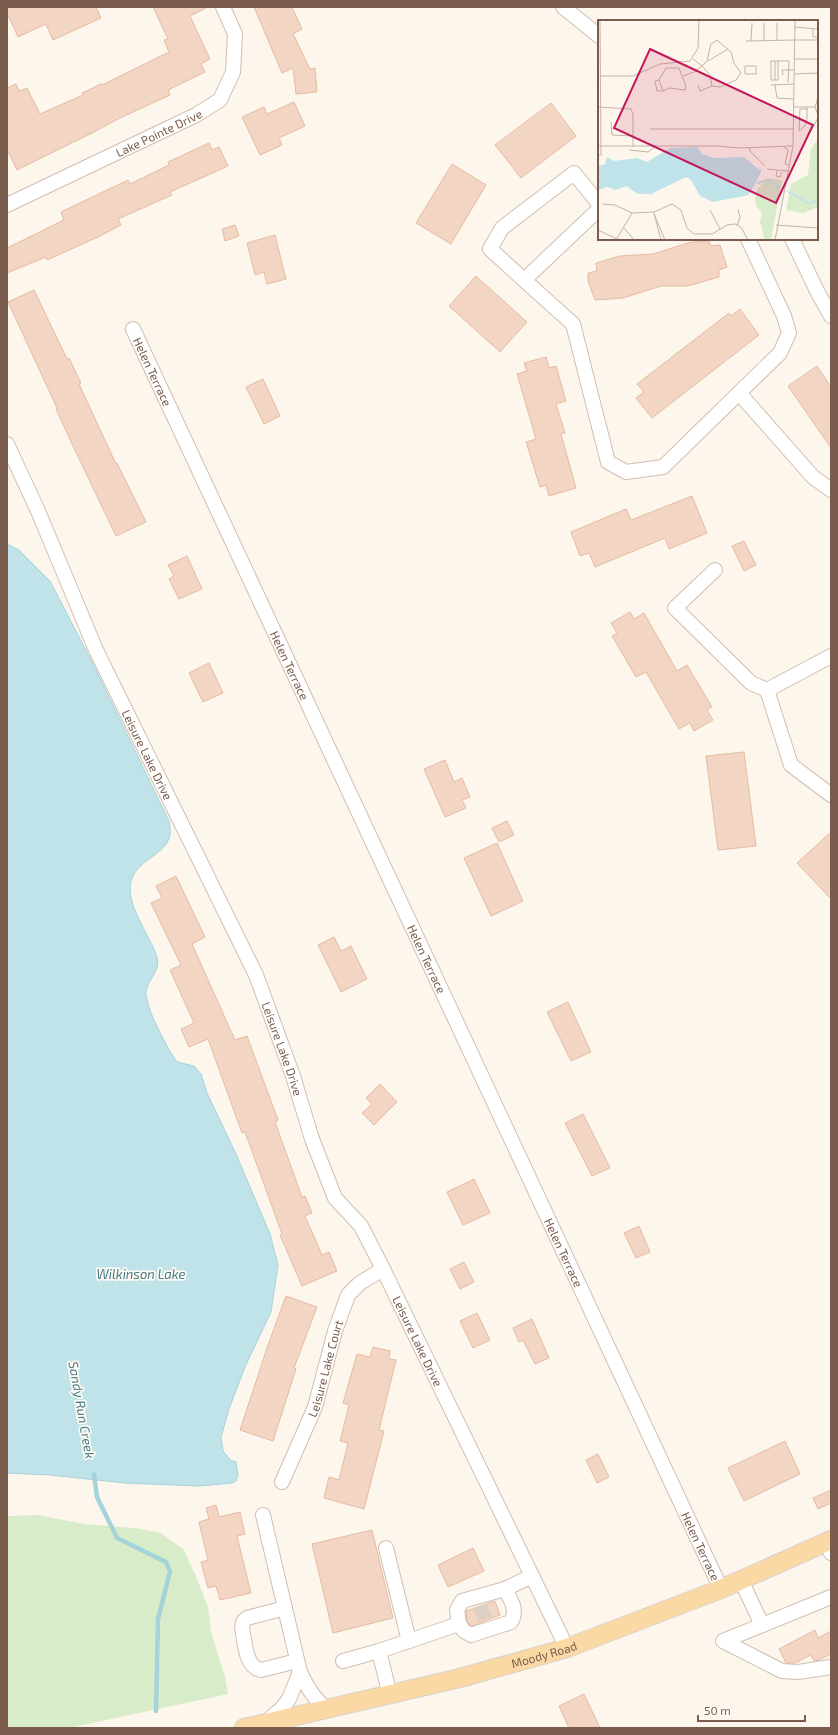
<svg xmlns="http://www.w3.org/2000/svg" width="838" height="1735" font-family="'Exo 2',sans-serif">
<rect width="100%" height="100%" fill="#fdf6ec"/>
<path fill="#d8ecc9" d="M 38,1515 L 84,1524 L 135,1528 L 161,1533 L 184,1550 L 197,1579 L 208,1607 L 211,1632 L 225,1677 L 228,1694 L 69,1728 L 7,1728 L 7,1516 Z"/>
<path fill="#bfe3e8" stroke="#a5d3da" d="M 7,544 L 19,550 L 50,581 L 93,664 L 169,821 C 170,827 171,833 169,839 C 162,856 137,860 131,881 C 125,905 150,935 157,957 C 161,971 148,979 146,991 C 144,1005 168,1050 177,1062 L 194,1066 L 201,1074 L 207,1093 L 236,1154 L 270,1234 L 278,1265 L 271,1312 L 245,1367 L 229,1409 L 221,1437 L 223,1451 L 230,1460 L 236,1462 L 238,1475 L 236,1481 L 232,1483 L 199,1486 L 125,1483 L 50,1475 L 7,1473 Z"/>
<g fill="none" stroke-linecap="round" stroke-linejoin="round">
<path stroke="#a5d3da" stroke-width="4.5" d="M 94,1474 L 97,1497 L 117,1538 L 166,1562 L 170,1572 L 158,1619 L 156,1711"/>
</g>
<path fill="#f3d5c3" stroke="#e6bba3" d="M 7,7 L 96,7 L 101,18 L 53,40 L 46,24 L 18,37 L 7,13 Z
M 153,7 L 208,7 L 190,16 L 210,59 L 201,64 L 205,72 L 168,90 L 170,95 L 118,119 L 92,133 L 17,170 L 7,149 L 7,88 L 16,84 L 19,91 L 27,88 L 40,114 L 83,95 L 82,93 L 101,84 L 102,85 L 169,52 L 164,40 L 168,39 Z
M 254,7 L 292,7 L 302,29 L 293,34 L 310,69 L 315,68 L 317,92 L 296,94 L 293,68 L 282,73 Z
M 294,102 L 305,126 L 279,138 L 282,145 L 260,155 L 242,117 L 264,107 L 267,114 Z
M 551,103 L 576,136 L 521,178 L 495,145 Z
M 209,143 L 212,150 L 219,147 L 228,166 L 170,192 L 172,195 L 118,219 L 121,225 L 98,237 L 47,260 L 46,257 L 7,273 L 7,248 L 64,220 L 61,212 L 128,180 L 130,184 L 169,165 L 168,162 Z
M 452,164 L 486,185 L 451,244 L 416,223 Z
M 235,225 L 239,236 L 225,241 L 222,229 Z
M 275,235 L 286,279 L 267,284 L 264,272 L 255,275 L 247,243 Z
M 709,241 L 711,246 L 720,245 L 727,267 L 719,270 L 719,277 L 688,286 L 661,286 L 623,298 L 595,300 L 588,281 L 588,273 L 597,271 L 596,263 L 620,256 L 653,254 L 691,242 Z
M 476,276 L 527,322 L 500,352 L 449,306 Z
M 34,290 L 67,359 L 69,358 L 81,383 L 79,384 L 116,464 L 117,463 L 146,522 L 116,536 L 72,444 L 56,409 L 57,408 L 8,302 Z
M 740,309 L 759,335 L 652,418 L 636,398 L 644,392 L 637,384 L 729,313 L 731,316 Z
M 546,357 L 549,368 L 556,366 L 566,401 L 556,404 L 565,433 L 561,434 L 576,488 L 549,496 L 546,485 L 540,487 L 526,442 L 536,439 L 517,374 L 527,371 L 524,363 Z
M 817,366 L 831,387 L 831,448 L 788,386 Z
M 263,379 L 280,416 L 264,424 L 246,387 Z
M 692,496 L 707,533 L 669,549 L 665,538 L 595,567 L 589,553 L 580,556 L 571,532 L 626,509 L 631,520 Z
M 744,541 L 756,565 L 744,571 L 732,546 Z
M 187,556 L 202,589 L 179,599 L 169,579 L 174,576 L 168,565 Z
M 630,612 L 634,619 L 644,613 L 677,671 L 687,665 L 712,707 L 707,710 L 713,720 L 694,731 L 690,723 L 679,729 L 646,672 L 636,677 L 612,636 L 617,633 L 611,623 Z
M 209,663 L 223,693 L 203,702 L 189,673 Z
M 744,752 L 756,846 L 718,850 L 706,756 Z
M 445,760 L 454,782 L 462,778 L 470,797 L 462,800 L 466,808 L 445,817 L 424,769 Z
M 507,821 L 514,835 L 499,842 L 492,828 Z
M 831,832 L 831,899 L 797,863 Z
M 497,843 L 523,901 L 491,916 L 464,858 Z
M 176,876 L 205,937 L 192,944 L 235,1040 L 247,1036 L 278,1120 L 275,1122 L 302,1197 L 305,1196 L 312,1213 L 305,1216 L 322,1255 L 329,1252 L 337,1271 L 302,1286 L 280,1235 L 282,1234 L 245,1132 L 242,1133 L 208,1039 L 189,1047 L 181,1029 L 194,1023 L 170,970 L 181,965 L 151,903 L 162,898 L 156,886 Z
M 334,937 L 341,951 L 351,946 L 367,979 L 341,992 L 318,945 Z
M 568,1002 L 591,1052 L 571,1061 L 547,1012 Z
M 380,1084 L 397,1102 L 374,1125 L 362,1113 L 372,1104 L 366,1098 Z
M 583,1114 L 610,1168 L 592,1176 L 565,1123 Z
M 474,1179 L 490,1213 L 463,1225 L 447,1192 Z
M 639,1226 L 650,1252 L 636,1258 L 624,1233 Z
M 464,1262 L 474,1282 L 460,1289 L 450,1269 Z
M 286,1296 L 317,1307 L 294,1368 L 296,1369 L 273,1441 L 240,1430 L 268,1345 Z
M 477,1313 L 490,1340 L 473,1348 L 460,1321 Z
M 532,1319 L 549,1358 L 535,1364 L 523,1340 L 519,1342 L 513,1328 Z
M 373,1347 L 390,1351 L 389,1359 L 396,1360 L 379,1430 L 384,1431 L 364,1509 L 324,1498 L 329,1477 L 339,1480 L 348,1443 L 340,1441 L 349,1405 L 343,1403 L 357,1354 L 370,1357 Z
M 785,1441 L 800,1474 L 744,1501 L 728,1468 Z
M 598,1454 L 609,1477 L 597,1483 L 586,1460 Z
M 831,1490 L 831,1503 L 818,1509 L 813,1498 Z
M 216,1505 L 219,1517 L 240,1512 L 245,1534 L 237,1536 L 251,1593 L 220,1600 L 216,1586 L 208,1588 L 201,1562 L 208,1560 L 199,1522 L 209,1519 L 206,1508 Z
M 372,1530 L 393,1618 L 333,1633 L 312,1544 Z
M 473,1548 L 484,1571 L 448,1587 L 438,1565 Z
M 495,1601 L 500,1615 L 472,1626 L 470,1625 L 467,1621 L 466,1611 Z
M 815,1630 L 818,1638 L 831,1631 L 831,1654 L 819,1660 L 814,1661 L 811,1655 L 795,1663 L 786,1663 L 779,1649 Z
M 584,1694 L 600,1728 L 569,1728 L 559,1706 Z"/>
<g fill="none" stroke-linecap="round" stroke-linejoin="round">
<path stroke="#dcd0c4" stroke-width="14" stroke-dasharray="14 7" stroke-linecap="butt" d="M 480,1606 L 485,1620"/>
<g stroke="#d1beb0" stroke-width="16">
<g id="minor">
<path d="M 563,7 L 599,36"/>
<path id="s1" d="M 7,205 L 196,115 L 220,100 L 233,72 L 235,34 L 223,7"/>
<path d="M 599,209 L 524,280 L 573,324 L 608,462 L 626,472 L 663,467 L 780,353 L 789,333 L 784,316 L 748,239"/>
<path d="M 792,239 L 818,293 L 831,316"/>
<path d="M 524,280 L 490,249 L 502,228 L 574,173 L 599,204"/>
<path id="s2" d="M 133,329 L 721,1589"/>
<path d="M 739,393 L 813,477 L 831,490"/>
<path id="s3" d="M 7,444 L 38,511 L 96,650 L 256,975 L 293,1076 L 312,1139 L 335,1198 L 361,1226 L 383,1269 L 567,1648"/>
<path d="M 715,570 L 675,608 L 751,683 L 767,690"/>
<path d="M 831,656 L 767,690 L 791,765 L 831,795"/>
<path id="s4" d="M 282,1482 L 315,1407 L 335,1331 L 348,1295 L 360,1283 L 383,1269"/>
<path d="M 263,1515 L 300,1672 C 307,1687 314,1699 327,1709"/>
<path d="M 826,1542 L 831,1553"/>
<path d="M 386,1548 L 409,1641"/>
<path d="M 741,1580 L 762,1625"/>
<path d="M 831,1597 L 723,1641 L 782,1671 L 798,1672 L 831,1667"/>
<path d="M 285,1608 L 247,1618 L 243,1622 L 242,1628 C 245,1642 245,1667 261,1670 L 297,1661"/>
<path d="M 459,1624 L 457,1610 L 462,1601 L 505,1589"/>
<path d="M 343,1661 L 379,1651"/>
<path d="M 390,1695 L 379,1651 L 459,1624 L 464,1631 L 471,1635 L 511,1622 C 518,1610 511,1600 505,1589 L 532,1576"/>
<path d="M 265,1723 L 282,1708 L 289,1699 L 300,1672"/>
</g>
</g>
<g stroke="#dad1cd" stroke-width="20">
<g id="major">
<path id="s5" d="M 244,1728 L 460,1678 L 567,1648 L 721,1589 L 831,1540"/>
</g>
</g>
<use href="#minor" stroke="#fff" stroke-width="14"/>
<use href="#major" stroke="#fbd9a5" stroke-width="18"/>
</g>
<g text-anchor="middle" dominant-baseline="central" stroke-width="3.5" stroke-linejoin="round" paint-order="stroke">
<g font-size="12" fill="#7a5c4d" stroke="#fffaf3">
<text stroke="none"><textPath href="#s1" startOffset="168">Lake Pointe Drive</textPath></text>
<text stroke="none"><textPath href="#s2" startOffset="47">Helen Terrace</textPath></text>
<text stroke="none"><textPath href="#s2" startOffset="371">Helen Terrace</textPath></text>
<text stroke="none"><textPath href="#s3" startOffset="341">Leisure Lake Drive</textPath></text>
<text stroke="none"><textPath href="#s2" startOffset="695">Helen Terrace</textPath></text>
<text stroke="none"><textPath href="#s3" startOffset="665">Leisure Lake Drive</textPath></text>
<text stroke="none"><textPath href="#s2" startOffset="1019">Helen Terrace</textPath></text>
<text stroke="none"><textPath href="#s3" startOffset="990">Leisure Lake Drive</textPath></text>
<text stroke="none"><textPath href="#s4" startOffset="122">Leisure Lake Court</textPath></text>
<text stroke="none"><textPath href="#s2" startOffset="1343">Helen Terrace</textPath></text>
<text stroke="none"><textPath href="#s5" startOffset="309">Moody Road</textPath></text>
</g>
<g font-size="13" font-style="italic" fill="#437c86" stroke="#fffaf3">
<text x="141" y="1274">Wilkinson Lake</text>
<text transform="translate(82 1410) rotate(80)">Sandy Run Creek</text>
</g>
</g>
<g transform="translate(598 20)">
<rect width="220" height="220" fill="#fdf6ec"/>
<path d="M 220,119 L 220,187 L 205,193 L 188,190 L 193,164 L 210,155 L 213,129 ZM 169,158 L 184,160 L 173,220 L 167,220 L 162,202 L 164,194 L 158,185 L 157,178 L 159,170 Z" fill="#d8ecc9"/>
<path d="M 99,127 L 104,134 L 116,138 L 146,137 L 160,149 L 164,150 L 151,175 L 115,182 L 102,176 L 93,160 L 88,157 L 53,174 L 40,174 L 28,166 L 18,170 L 9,167 L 0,170 L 0,146 L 7,144 L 9,137 L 16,141 L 39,138 L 49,142 L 72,128 Z" fill="#bfe3e8"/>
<path fill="none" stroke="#bfe3e8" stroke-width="2" d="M 159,163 L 170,160 L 182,168M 189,171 L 211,184 L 220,180"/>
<path fill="none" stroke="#c5b3a7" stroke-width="1" d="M 197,7 L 220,9M 215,9 L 215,17 L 220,17M 196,20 L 220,20M 148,21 L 196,20M 153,21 L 154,3M 166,21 L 166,3M 179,21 L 179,3M 196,39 L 220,39M 110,41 L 130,29M 180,41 L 180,60 L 173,60 L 173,41 L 191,41 L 190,62M 147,46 L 158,46 L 158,54 L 147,54 ZM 68,48 L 81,48 L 88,66 L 87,70 L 71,68 L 65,71 L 61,60 ZM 196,54 L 220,53M 185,55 L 184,50 L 196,50M 2,56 L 35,56 L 62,44 L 92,41 L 100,28 L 101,0M 85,56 L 96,52 L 104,46 L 112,55 L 114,66 L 122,67 L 138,60 L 143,53 L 136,43 L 133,32 L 119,20 L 113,24 L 109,41 L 104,46 L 95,39M 61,60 L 57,61 L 59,71 L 65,71M 177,60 L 177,41M 100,65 L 102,71 L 114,66M 173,65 L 196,64M 177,65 L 179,78 L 195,79M 220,78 L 217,87 L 220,95M 1,87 L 33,89 L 35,94 L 35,127M 196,87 L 217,87M 209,89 L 202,89 L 201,111 L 207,106 L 209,99 L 209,87M 13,102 L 14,115 L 35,116M 52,109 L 195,109M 210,116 L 220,98M 0,126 L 118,126 L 142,128 L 194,126M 151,127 L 152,131 L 167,146M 186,127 L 190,130 L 187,144 L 191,145M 31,130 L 50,132 L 57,127M 0,135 L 3,135 L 2,0M 169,149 L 190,151M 179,151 L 178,156 L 182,157 L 184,152M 4,184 L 17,185 L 34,193M 112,190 L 122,209M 56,193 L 63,220M 56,194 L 67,220M 139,205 L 142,198 L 140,189M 178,205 L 220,208M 26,208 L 36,220M 0,210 L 19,219M 18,220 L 34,193 L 56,192 L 74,184 L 83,190 L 89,208 L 96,214 L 114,214 L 129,205 L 137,204 L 143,207 L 150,220M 177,220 L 195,126 L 197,0"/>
<path fill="#c2185b" fill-opacity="0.15" stroke="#c2185b" stroke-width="2" d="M 52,29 L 215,105 L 178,183 L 16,108 Z"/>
<rect width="220" height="220" fill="none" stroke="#7a5c4d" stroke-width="2"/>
</g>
<rect width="838" height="1735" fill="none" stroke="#7a5c4d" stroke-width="16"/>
<path d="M698 1715v6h107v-6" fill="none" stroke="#7a5c4d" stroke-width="2"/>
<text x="704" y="1715" font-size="12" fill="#7a5c4d" stroke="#fffaf3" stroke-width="3" paint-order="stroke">50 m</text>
</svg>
